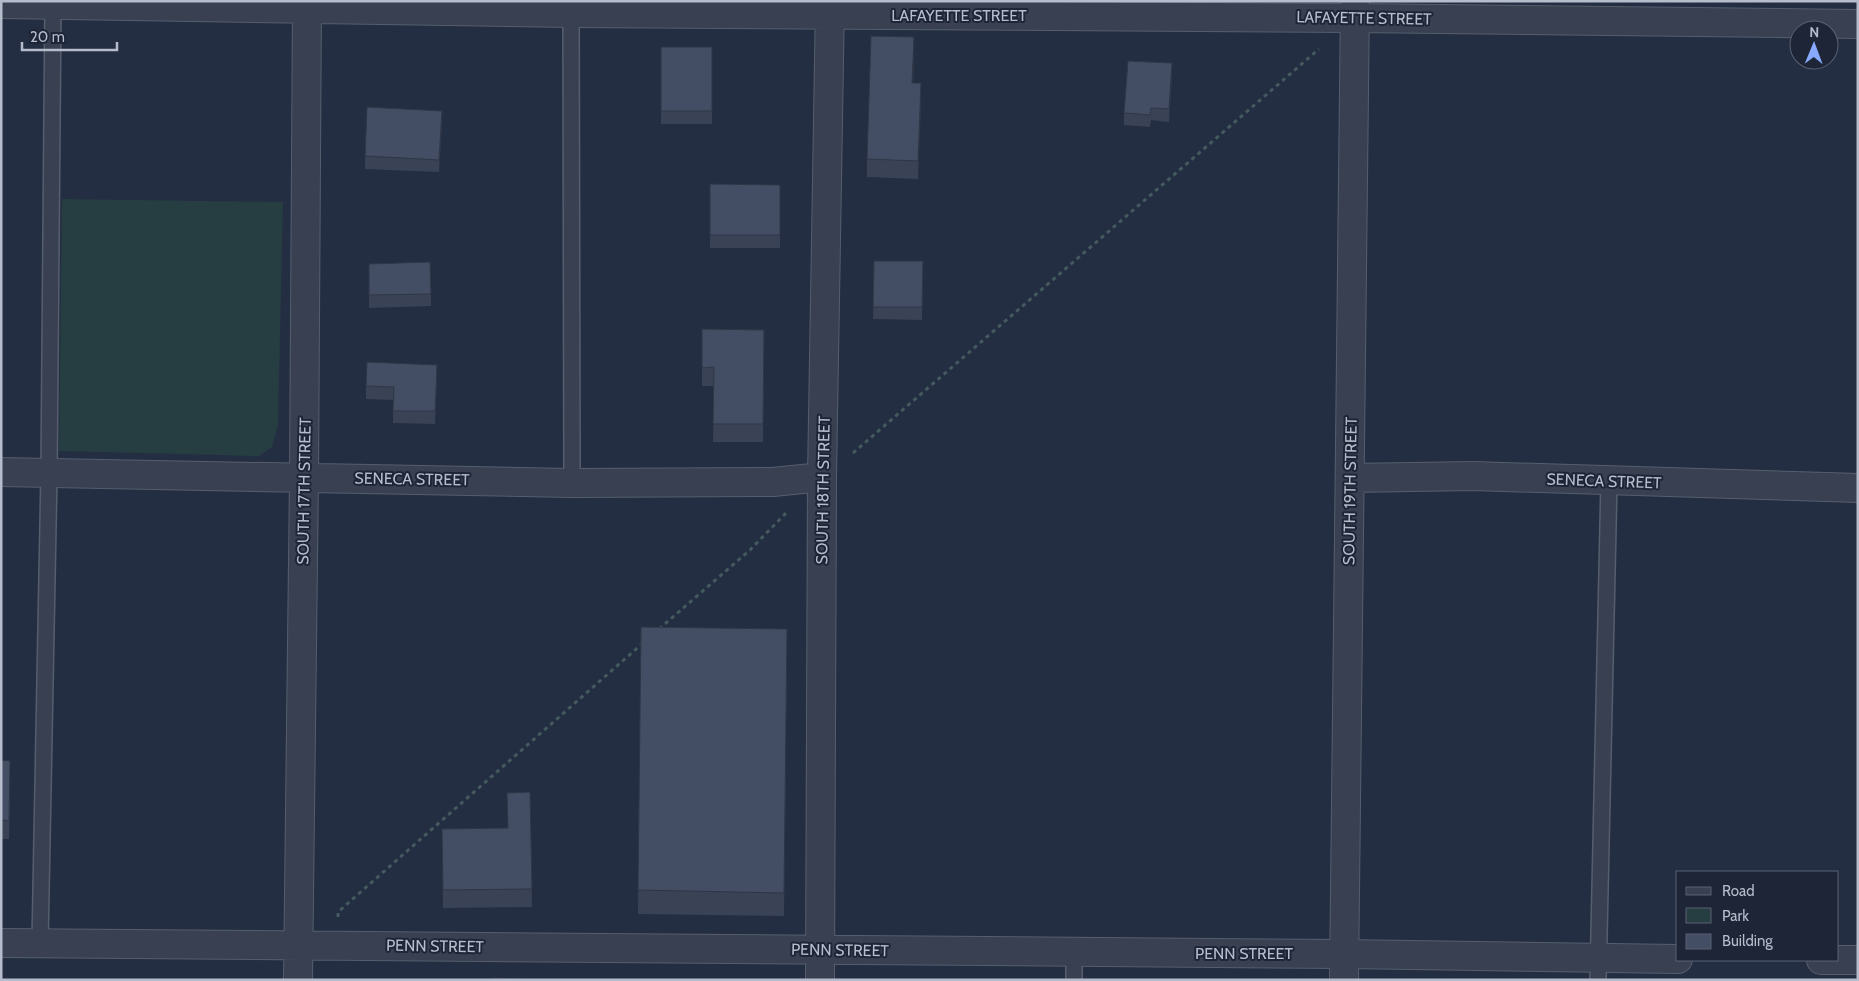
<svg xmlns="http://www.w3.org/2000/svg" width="1859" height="981" font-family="Cabin,sans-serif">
<rect width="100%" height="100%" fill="#242e42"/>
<path fill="#263d42" d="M 62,199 L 283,202 L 278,425 L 272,447 L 259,456 L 59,451 Z"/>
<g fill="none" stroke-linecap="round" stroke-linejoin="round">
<g stroke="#565e6e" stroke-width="18">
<path id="lane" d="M 571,7 L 572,483
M 40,943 L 49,473 L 53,1
M 1074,980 L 1074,952
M 1598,980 L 1609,481"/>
</g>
<g stroke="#565e6e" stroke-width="30">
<path id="street" d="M 1,4 L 571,13 L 1355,18 L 1858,24
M 1,472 L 572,483 L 773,482 L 822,477
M 1350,478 L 1473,476 L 1858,488
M 1,943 L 1345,954 L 1678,959
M 1821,960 L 1858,960
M 298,980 L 304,477 L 307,1
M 820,980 L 822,477 L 830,1
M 1344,980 L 1355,1"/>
</g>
<path stroke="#445a5f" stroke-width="3" stroke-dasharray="4 4" stroke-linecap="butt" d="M 853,453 L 1319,49
M 659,629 L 750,550 L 787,512
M 338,917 L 338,912 L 643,643"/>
<use href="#lane" stroke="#384051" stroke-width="15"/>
<use href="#street" stroke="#384051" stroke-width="28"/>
</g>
<path fill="#3a4256" d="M 661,47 L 712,47 L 712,124 L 661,124 Z
M 914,55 L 913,83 L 921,101 L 918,179 L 867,177 L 867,159 Z
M 1172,76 L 1169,122 L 1151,120 L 1150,127 L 1124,125 L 1124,113 Z
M 442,124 L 439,172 L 365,169 L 365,156 Z
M 710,184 L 780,185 L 780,248 L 710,248 Z
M 874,261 L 923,261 L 922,320 L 873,319 Z
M 369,264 L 431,294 L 431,306 L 369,308 Z
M 702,329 L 764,330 L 763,442 L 713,442 L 714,386 L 702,386 Z
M 437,377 L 435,424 L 393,423 L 393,400 L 366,399 L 366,386 Z
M 641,627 L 787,629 L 784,916 L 638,914 Z
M 1,760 L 10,779 L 9,839 L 1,839 Z
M 530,792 L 532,907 L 443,908 L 442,829 L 507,828 Z"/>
<path fill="#2f3646" d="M 914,37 L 914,55 L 912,101 L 912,83 Z
M 1172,63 L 1172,76 L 1169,122 L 1169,109 Z
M 921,83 L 921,101 L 918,179 L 918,161 Z
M 442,111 L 442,124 L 439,172 L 439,160 Z"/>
<path fill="#434d64" stroke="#2f3646" d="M 871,36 L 914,37 L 912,83 L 921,83 L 918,161 L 867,159 Z
M 661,47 L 712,47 L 712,111 L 661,111 Z
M 1128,61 L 1172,63 L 1169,109 L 1151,108 L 1150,115 L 1124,113 Z
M 367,107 L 442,111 L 439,160 L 365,156 Z
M 710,184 L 780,185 L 780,235 L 710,235 Z
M 874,261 L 923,261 L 922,307 L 873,307 Z
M 430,262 L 431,294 L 369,295 L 369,264 Z
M 702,329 L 764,330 L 763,424 L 713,424 L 714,367 L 702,368 Z
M 367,362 L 437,365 L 435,411 L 393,411 L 394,387 L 366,386 Z
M 641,627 L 787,629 L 784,893 L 638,890 Z
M 1,760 L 10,761 L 9,821 L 1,820 Z
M 530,792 L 532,889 L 443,890 L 442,829 L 508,828 L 507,793 Z
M 494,978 L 543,980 L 494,980 Z"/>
<g text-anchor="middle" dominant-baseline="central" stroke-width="4" stroke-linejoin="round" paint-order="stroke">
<g font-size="16" fill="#b5bccb" stroke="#1d2536">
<text x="959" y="15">LAFAYETTE STREET</text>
<text transform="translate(1364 18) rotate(1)">LAFAYETTE STREET</text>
<text transform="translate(412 479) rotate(1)">SENECA STREET</text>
<text transform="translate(1604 481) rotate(2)">SENECA STREET</text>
<text transform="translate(823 490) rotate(-89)">SOUTH 18TH STREET</text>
<text transform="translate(304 491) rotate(-89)">SOUTH 17TH STREET</text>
<text transform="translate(1350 491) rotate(-89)">SOUTH 19TH STREET</text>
<text transform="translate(435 946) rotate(1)">PENN STREET</text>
<text transform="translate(840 950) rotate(1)">PENN STREET</text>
<text x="1244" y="953">PENN STREET</text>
</g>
</g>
<rect width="1859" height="981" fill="none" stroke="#b5bccb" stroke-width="5"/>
<rect x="1676" y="871" width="162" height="90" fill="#1d2536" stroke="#5a6172"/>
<rect x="1686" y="887" width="25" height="8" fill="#384051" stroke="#5a6172"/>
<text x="1722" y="896" font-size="15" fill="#b5bccb">Road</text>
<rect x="1686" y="908" width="25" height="15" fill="#263d42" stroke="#5a6172"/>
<text x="1722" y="921" font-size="15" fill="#b5bccb">Park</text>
<rect x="1686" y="934" width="25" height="15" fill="#434d64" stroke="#5a6172"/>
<text x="1722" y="946" font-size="15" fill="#b5bccb">Building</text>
<g transform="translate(1814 45) rotate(1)"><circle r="24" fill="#1d2536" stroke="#5a6172"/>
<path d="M0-4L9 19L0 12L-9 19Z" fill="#88aafd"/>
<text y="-8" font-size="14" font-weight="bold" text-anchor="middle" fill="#b5bccb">N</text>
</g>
<path d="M22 42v8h95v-8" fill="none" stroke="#b5bccb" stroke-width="2.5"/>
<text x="30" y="42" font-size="15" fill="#b5bccb" stroke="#1d2536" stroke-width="4" paint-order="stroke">20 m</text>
</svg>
